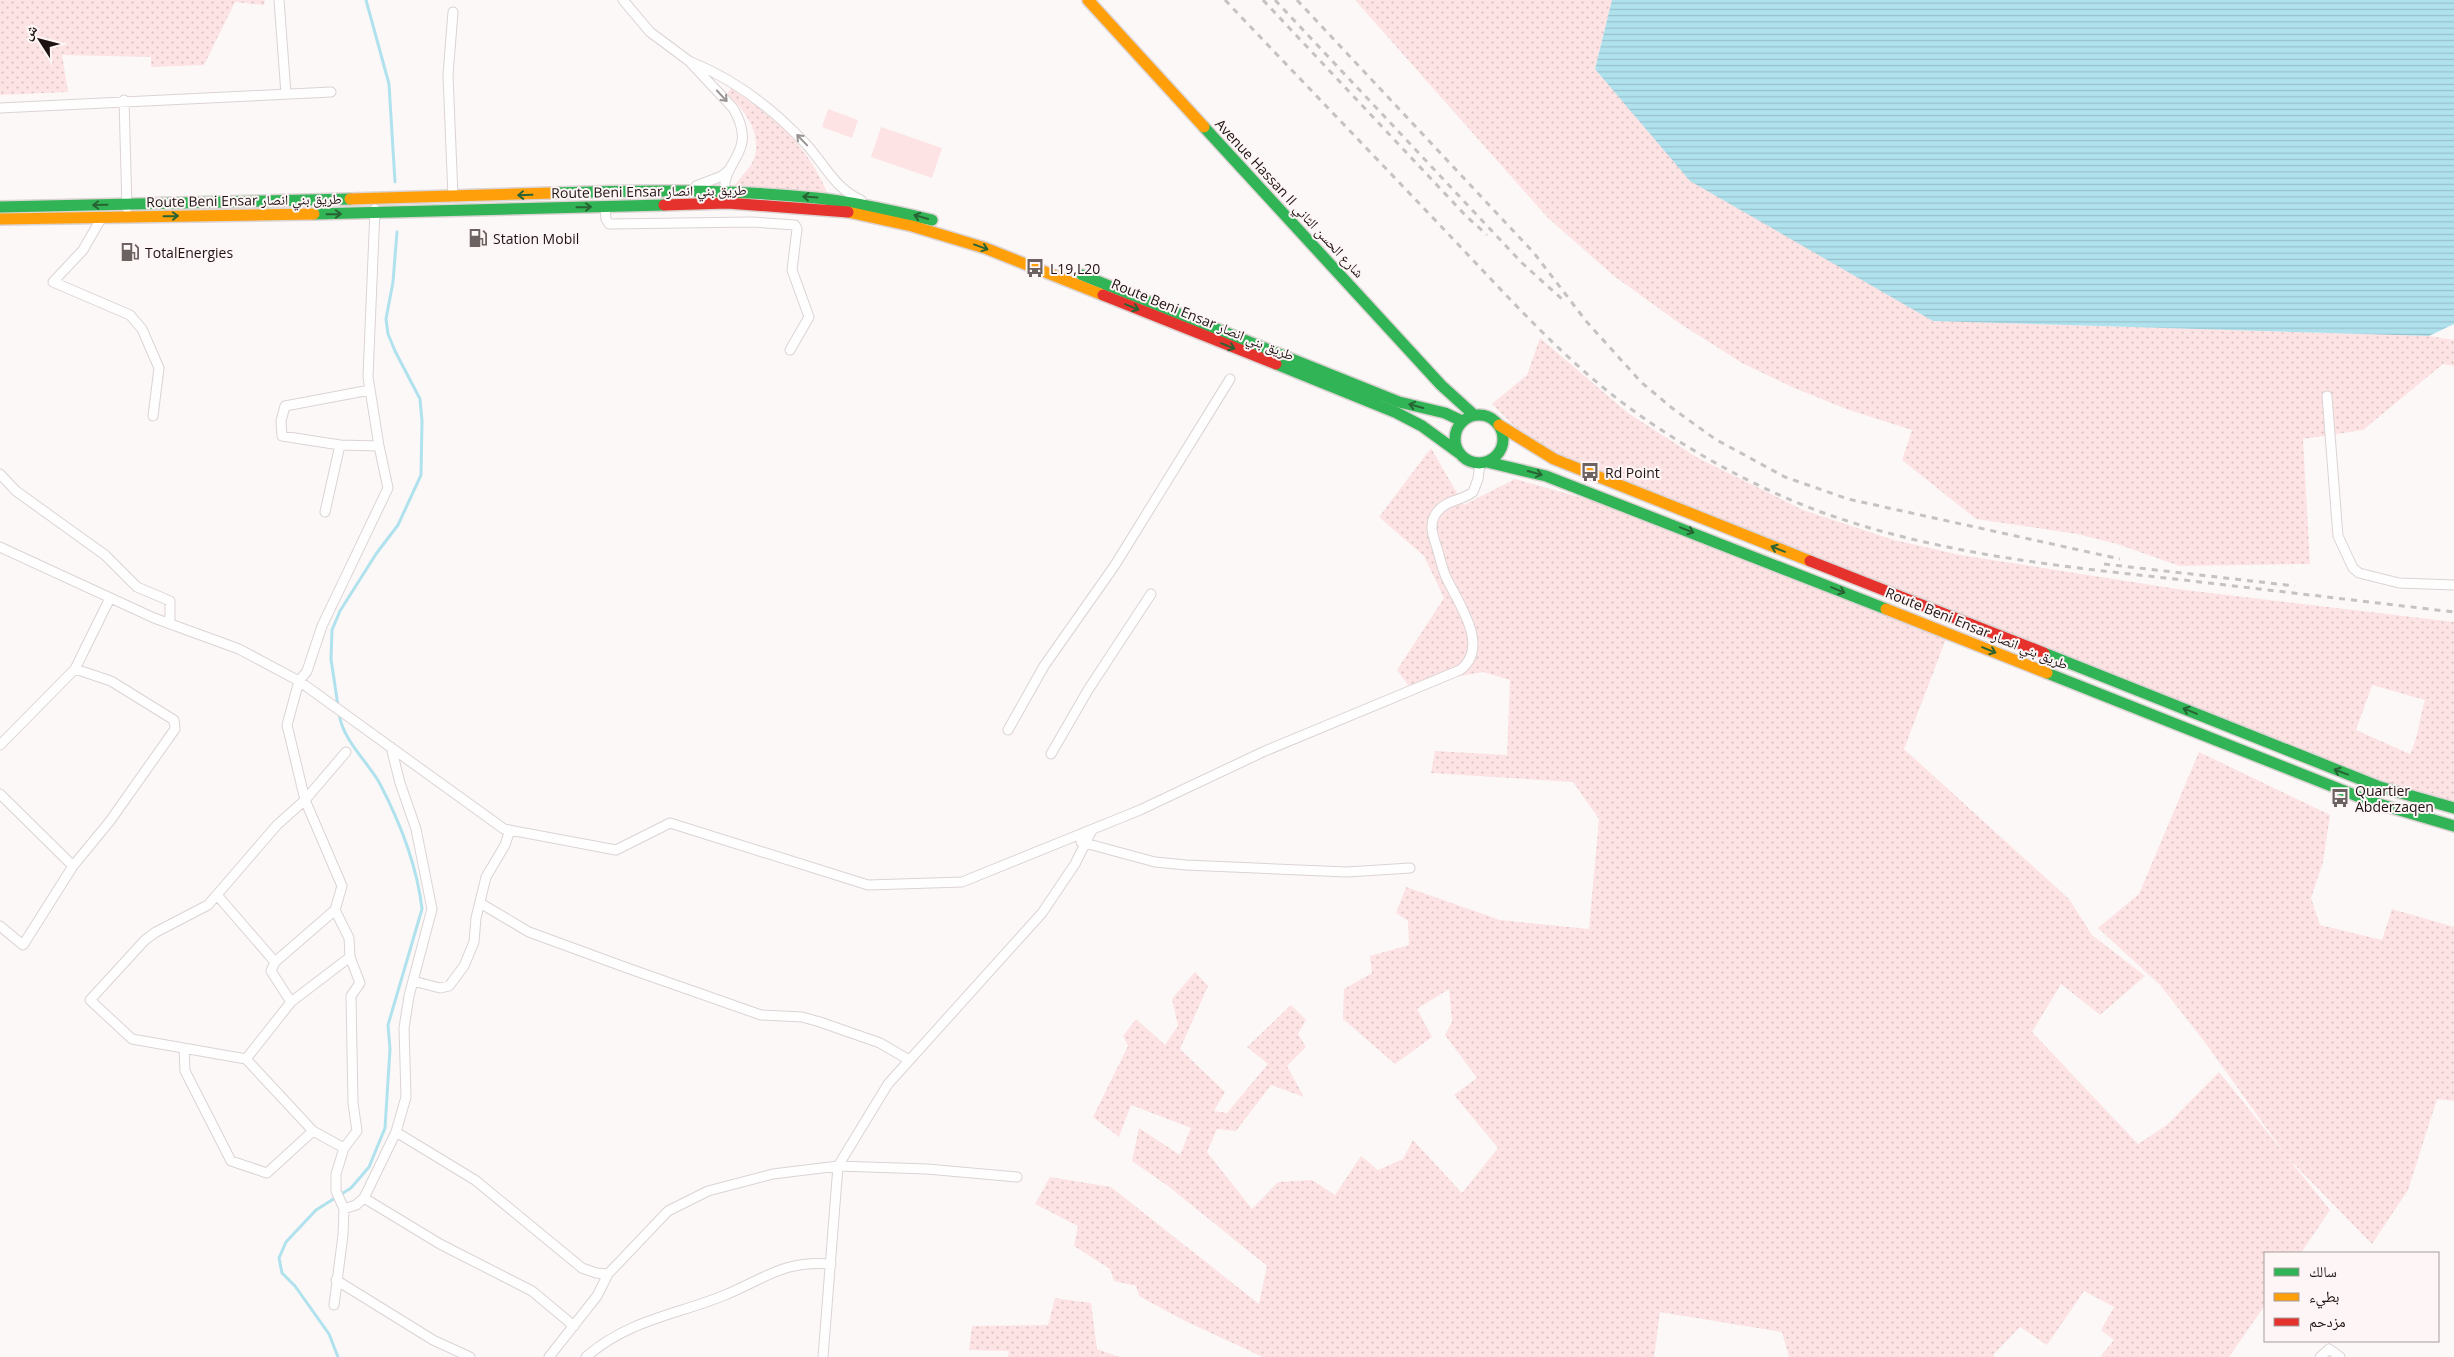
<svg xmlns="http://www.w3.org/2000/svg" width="2454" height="1357" font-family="'Open Sans','Noto Naskh Arabic',sans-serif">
<defs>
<pattern id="grass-dots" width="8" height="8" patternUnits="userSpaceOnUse" patternTransform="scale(1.25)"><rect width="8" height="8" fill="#fde3e3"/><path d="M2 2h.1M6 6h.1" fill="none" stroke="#d8c2c2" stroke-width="1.8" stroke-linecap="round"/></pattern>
<pattern id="water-rules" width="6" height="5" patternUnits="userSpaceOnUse" patternTransform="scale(1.25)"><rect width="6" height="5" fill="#b0e2ee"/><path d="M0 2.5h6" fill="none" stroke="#97c1cb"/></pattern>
</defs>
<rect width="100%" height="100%" fill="#fcf8f8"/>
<path fill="url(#grass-dots)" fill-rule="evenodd" d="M 0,0 L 265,0 L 264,5 L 235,2 L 204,65 L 151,67 L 151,57 L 62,55 L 68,92 L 0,95 Z
M 1355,0 L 1612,0 L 1595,69 L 1933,321 L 2429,336 L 2454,340 L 2454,366 L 2443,364 L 2363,430 L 2303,439 L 2310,564 L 2180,566 L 2117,544 L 2077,534 L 1976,519 L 1902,460 L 1912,430 L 1849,410 L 1794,388 L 1742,363 L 1679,323 L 1614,276 L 1548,218 Z
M 731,88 C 775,120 804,140 827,192 L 734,186 C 739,179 746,172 751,165 C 766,138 746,111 727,94 Z
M 1540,338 L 1628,413 L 1698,458 L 1803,510 L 1894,540 L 1960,555 L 2177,589 L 2454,622 L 2454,802 L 2402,788 L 1590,472 L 1520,432 L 1492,404 L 1527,375 ZM 2372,685 L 2425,700 C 2419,719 2419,736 2410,754 L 2356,730 Z
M 1431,448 L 1464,505 L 1515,479 L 1590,500 L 1946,639 L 1904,749 L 2069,899 L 2092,935 L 2145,976 L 2100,1015 L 2061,984 L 2032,1032 L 2138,1144 L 2167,1125 L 2219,1072 L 2285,1154 L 2204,1041 L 2160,985 L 2098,928 L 2139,894 L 2199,752 L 2330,815 L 2323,862 L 2311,898 L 2320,925 L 2382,940 L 2392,909 L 2454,927 L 2454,1101 L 2437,1099 L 2408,1190 L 2372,1244 L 2288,1158 L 2330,1210 L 2301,1253 L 2265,1253 L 2265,1305 L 2229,1357 L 2100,1357 L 2114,1340 L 2101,1330 L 2114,1307 L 2084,1291 L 2047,1345 L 2020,1327 L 1993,1355 L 1995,1357 L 1789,1357 L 1782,1332 L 1660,1312 L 1654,1357 L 1263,1357 L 1185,1321 L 1139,1296 L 1136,1286 L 1114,1281 L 1110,1269 L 1074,1246 L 1078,1226 L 1035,1204 L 1050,1177 L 1111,1187 L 1259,1304 L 1267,1266 L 1168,1186 L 1132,1161 L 1139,1128 L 1180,1155 L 1191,1128 L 1131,1105 L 1119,1137 L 1093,1117 L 1128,1046 L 1123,1036 L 1136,1019 L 1165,1045 L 1178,1026 L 1172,999 L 1195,972 L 1208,986 L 1180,1049 L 1225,1092 L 1214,1111 L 1227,1113 L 1268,1064 L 1247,1047 L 1291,1005 L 1306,1020 L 1298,1034 L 1306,1047 L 1287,1066 L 1304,1097 L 1271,1085 L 1236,1131 L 1217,1129 L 1207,1152 L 1252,1209 L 1278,1182 L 1312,1180 L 1335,1195 L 1361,1156 L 1378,1170 L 1403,1159 L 1413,1140 L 1462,1193 L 1498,1148 L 1454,1095 L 1477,1078 L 1445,1035 L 1452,1022 L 1449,989 L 1417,1009 L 1432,1037 L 1395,1064 L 1343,1019 L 1344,989 L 1372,973 L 1370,956 L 1409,945 L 1408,921 L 1396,913 L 1406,887 L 1500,920 L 1589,929 L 1599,819 L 1573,782 L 1431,773 L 1435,751 L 1507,755 L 1510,680 L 1483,672 L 1408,685 L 1397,670 L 1444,598 L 1424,556 L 1379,517 Z
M 1055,1298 L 1091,1303 L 1097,1349 L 1120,1357 L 1008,1357 L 1009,1351 L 969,1350 L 972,1326 L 1048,1325 Z"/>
<path fill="#fde3e3" d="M 828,109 L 858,120 L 852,138 L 822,127 Z
M 881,127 L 942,148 L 932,178 L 871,157 Z"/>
<path fill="url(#water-rules)" d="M 1612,0 L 2454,0 L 2454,324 L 2429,336 L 1933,321 L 1690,181 L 1595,69 Z"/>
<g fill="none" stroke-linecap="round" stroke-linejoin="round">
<path stroke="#b0e2ee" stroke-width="3" d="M 366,0 L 389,84 L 395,182
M 338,706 L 331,659 L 332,630 L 340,611 L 376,554 L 398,525 L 421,475 L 422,421 L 420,399 L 395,351 L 388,334 L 386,319 L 393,282 L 397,232
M 338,1357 L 329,1334 L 295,1286 L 282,1273 L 279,1258 L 286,1242 L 316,1210 L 351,1188 L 369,1167 L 385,1128 L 390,1049 L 388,1025 L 422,909 C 417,866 399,820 379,782 C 366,760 342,739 339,713"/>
<g stroke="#dcd3d3" stroke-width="11">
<path id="street" d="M 279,0 L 286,94
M 623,0 L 650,32 L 689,61 L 733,108 C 760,154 720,160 725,194
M 691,62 C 736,80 772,108 805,143 C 824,163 834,188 861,200
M 124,100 L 127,208
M 0,108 L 331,92
M 696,186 L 722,176 L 729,170
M 453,197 L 448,75 L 453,12
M 605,207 L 606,219 L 609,224 L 752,222 L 795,225 L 797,229 L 792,270 L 809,317 L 790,350
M 102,217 L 83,250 L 53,282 L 130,315 L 142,329 L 159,368 L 153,416
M 370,390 L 285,406 L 281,421 L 282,436 L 340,445 L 379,446
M 2327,396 L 2338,536 L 2353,568 L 2359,573 L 2399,583 L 2454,585
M 0,474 L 16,491 L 105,555 L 137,587 L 170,601 L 170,624
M 325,512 L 340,445
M 0,547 L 154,618 L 239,649 L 299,681 L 504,829 L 616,850 L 670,823 L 868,885 L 962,882 L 1140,810 L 1265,751 L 1460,670 C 1491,647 1458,603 1446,577 C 1442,568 1440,558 1437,548 C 1433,536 1428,524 1437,512 C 1446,500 1461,501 1473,492 L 1478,479 L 1480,463
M 1008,730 L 1044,666 L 1115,565 L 1230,379
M 0,745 L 75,669 L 110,598
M 391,747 L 400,783 L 416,829 L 432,909 L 409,996 L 404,1028 L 406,1097 L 396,1132 L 475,1180 L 582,1268 L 596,1273 L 608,1274
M 1051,754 L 1088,690 L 1151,594
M 0,794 L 73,866
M 1081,842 L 1155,862 L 1186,865 L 1347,872 L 1410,868
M 217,895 L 275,962
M 480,903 L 529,932 L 630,969 L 761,1015 L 802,1017 L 820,1022 L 880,1043 L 909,1060
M 0,926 L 23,945 L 73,866 L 110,821 L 175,729 L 174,720 L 111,681 L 75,669
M 413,981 L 440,988 L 449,986 L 464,966 L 474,942 L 476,918 L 486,877 L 505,845 L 510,830
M 291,1002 L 271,971 L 275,962 L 335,910
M 184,1048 L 185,1071 L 231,1161 L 267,1173 L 313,1131 L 246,1059 L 291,1002 L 350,957
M 246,1059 L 132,1039 L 90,1000 L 145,940 L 156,932 L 208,905 L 277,825 L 305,800 L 346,752
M 313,1131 L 344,1148 L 357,1131 L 353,1103 L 351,996 L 360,983 L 350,957 L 349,938 L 335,910 L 342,886 L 305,800 L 287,725 L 299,681 L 307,671 L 322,626 L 388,488 L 379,446 L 368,377 L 375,209
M 364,1198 L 440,1244 L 532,1291 L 574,1326
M 344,1209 L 356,1205 L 364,1198 L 396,1132
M 336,1280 L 433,1340 L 470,1357
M 334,1305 L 343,1235 L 344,1209 L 336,1191 L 336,1174 L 344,1148
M 549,1357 L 597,1296 L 608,1274 L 668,1211 L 708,1191 L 773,1174 L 838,1166 L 927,1169 L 1017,1177
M 586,1357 C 628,1320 676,1315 725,1295 C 766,1278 784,1260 831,1264
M 823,1357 L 838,1166 L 888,1084 L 1042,913 L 1075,864 L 1092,830
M 2320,1357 L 2329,1349 L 2340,1357"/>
</g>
<g stroke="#dcd3d3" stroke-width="14">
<path id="fast" d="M 1204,127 L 1441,385 L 1474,415
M 552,193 C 640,190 728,189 816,198 C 855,202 894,211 932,220
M 0,207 L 350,199
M 314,214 L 664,205
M 1082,275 L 1399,402 L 1445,413 L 1462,421
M 1276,364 L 1397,413 L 1422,426 L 1459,453
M1455 439a24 24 0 1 1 48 0a24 24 0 1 1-48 0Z
M 1487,462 L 1546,476 L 1886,609
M 2044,653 L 2380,787 L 2454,808
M 2047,673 L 2372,802 L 2454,826"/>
</g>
<g stroke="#dcd3d3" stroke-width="14">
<path id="slow" d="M 1088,0 L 1204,127
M 350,199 L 552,193
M 848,212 L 912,226 L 985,248 L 1103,295
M 0,219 L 314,214
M 1499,425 L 1554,459 L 1810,561
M 1886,609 L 2047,673"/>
</g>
<g stroke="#dcd3d3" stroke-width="14">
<path id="jam" d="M 664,205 L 727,203 L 848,212
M 1103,295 L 1276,364
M 1810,561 L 2044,653"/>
</g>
<use href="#street" stroke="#fffefe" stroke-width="9"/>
<use href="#fast" stroke="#30b455" stroke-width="11"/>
<use href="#slow" stroke="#ff9f0a" stroke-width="11"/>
<use href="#jam" stroke="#e5322d" stroke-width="11"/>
<path stroke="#c4c2c2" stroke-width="3" stroke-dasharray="6 6" stroke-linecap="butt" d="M 1225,0 C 1301,80 1378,160 1454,240 C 1510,299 1565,361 1631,409 C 1689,451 1754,487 1821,512 C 1934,553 2056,566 2175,579 C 2268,590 2361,601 2454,612
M 1263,0 L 1466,216 L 1487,235
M 1275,0 L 1522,263 L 1562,299
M 1297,0 L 1534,253 L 1586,321 L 1641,382 L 1672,408 L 1715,439 L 1785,477 L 1848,499 L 2120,559
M 2104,564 L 2295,586"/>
</g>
<defs><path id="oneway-shaft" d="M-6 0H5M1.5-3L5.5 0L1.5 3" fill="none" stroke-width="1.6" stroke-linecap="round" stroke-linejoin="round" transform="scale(1.25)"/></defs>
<g stroke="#9a9494">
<use href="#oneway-shaft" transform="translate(722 96) rotate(47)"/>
<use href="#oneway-shaft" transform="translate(802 140) rotate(-134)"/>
</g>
<g stroke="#286334">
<use href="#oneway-shaft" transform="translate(525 195) rotate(178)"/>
<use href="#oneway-shaft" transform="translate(810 197) rotate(-176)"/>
<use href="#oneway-shaft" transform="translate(100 205) rotate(179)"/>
<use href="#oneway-shaft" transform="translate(584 207) rotate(-1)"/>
<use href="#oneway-shaft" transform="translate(334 214) rotate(-1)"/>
<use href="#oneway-shaft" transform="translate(171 216) rotate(-1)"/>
<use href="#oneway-shaft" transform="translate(921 217) rotate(-164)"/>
<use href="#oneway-shaft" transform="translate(981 247) rotate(20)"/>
<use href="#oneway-shaft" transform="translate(1132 307) rotate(22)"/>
<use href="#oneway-shaft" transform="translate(1228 346) rotate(22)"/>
<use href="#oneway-shaft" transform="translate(1416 406) rotate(-165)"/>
<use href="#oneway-shaft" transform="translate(1535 473) rotate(15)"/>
<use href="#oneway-shaft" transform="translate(1687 530) rotate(21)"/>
<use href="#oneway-shaft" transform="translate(1778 549) rotate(-158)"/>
<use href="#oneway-shaft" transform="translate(1838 590) rotate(22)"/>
<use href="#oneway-shaft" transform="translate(1989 650) rotate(22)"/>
<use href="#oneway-shaft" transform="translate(2190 711) rotate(-158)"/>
<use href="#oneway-shaft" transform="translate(2341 772) rotate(-159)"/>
</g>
<defs>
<g id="fuel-bare" transform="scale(1.5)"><path d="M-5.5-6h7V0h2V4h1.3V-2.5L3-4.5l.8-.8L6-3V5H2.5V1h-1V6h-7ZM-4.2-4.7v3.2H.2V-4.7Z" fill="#6c6262" stroke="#fef6f6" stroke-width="2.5" paint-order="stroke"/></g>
<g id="bus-bare" transform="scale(1.5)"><path d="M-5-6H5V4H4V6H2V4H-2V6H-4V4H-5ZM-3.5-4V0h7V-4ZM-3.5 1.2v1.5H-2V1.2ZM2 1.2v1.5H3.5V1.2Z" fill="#6c6262" stroke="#fef6f6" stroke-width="2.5" paint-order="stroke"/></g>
</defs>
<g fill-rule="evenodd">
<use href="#fuel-bare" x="478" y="238"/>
<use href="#fuel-bare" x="130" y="252"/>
<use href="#bus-bare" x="1035" y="268"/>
<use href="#bus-bare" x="1590" y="472"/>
<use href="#bus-bare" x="2340" y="798"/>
</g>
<g text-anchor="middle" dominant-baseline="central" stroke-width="4" stroke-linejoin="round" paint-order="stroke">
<g font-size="14" fill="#1f1212" stroke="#fef6f6">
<text transform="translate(649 191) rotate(-1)">Route Beni Ensar طريق بني انصار</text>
<text transform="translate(1290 198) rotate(47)">Avenue Hassan II شارع الحسن الثاني</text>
<text transform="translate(244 200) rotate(-1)">Route Beni Ensar طريق بني انصار</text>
<text transform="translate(1203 319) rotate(22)">Route Beni Ensar طريق بني انصار</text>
<text transform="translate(1977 628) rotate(22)">Route Beni Ensar طريق بني انصار</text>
</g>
<g font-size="14" fill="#1f1212" stroke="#fef6f6" text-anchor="start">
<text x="493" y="238">Station Mobil</text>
<text x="145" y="252">TotalEnergies</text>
<text x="1050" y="268">L19,L20</text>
<text x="1605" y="472">Rd Point</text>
<text x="2355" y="790">Quartier<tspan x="2355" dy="16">Abderzaqen</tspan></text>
</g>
</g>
<rect x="2264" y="1252" width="175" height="90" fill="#fef6f6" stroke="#a59b9b"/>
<rect x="2274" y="1268" width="25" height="8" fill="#30b455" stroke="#a59b9b"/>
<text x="2309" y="1277" font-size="15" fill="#1f1212">سالك</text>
<rect x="2274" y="1293" width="25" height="8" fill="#ff9f0a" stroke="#a59b9b"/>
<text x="2309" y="1302" font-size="15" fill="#1f1212">بطيء</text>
<rect x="2274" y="1318" width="25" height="8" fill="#e5322d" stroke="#a59b9b"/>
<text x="2309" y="1327" font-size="15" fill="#1f1212">مزدحم</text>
<g transform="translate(40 40) rotate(306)" stroke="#fef6f6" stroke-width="4" paint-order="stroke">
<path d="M0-4L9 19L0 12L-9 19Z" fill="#1f1212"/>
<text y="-8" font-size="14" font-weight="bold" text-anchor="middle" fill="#1f1212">ش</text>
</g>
</svg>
